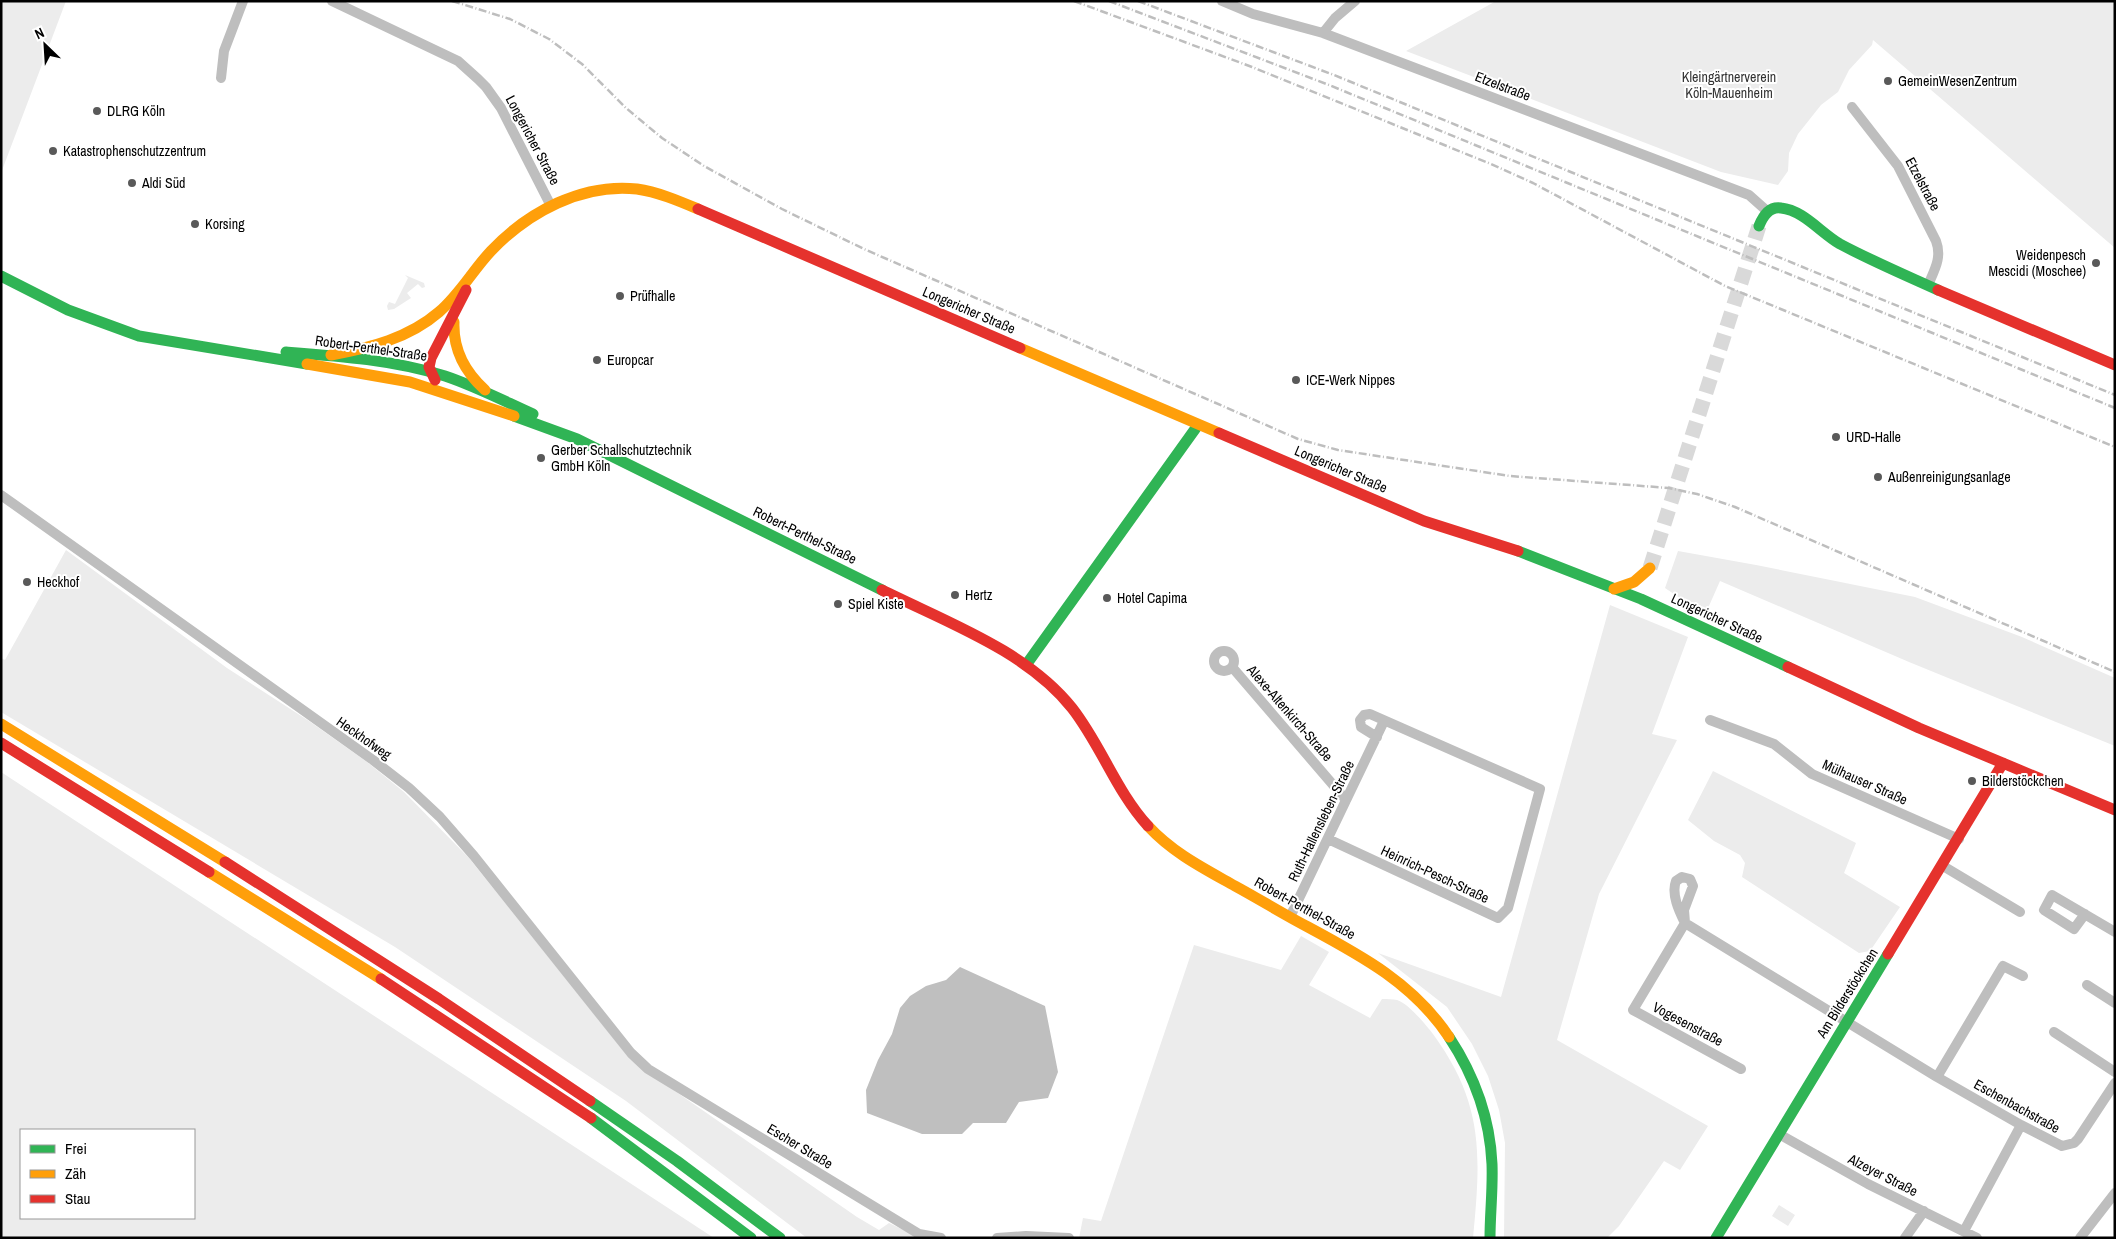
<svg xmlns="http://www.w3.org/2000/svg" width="2116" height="1239" font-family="'Archivo Narrow',sans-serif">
<rect width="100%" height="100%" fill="#fff"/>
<path fill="#ececec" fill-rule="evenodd" d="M 1,1 L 66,1 L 1,173 Z
M 1496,1 L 2115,1 L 2115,248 L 1873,40 L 1872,45 L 1849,70 L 1838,92 L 1821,105 L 1798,134 L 1789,153 L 1788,171 L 1778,185 L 1721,172 L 1406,51 Z
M 405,275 L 424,283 L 425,287 L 422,288 L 418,284 L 407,293 L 411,298 L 394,309 L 388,310 L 387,306 L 389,302 L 395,304 L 408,278 Z
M 66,550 L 227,668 L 309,721 L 367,762 L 404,792 L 469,858 L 627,1055 L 646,1071 L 857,1217 L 879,1230 L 889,1223 L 920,1238 L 807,1238 L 626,1101 L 395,947 L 1,712 L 1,658 L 5,660 Z
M 1678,551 L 1756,565 L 1915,597 L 2022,637 L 2115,678 L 2115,746 L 1909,662 L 1720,581 L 1705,615 L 1665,588 Z
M 1610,605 L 1688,637 L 1652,734 L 1677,740 L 1599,894 L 1557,1040 L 1708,1126 L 1680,1170 L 1664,1161 L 1619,1226 L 1607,1238 L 1504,1238 L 1505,1143 L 1499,1110 L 1488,1076 L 1472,1044 L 1447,1007 L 1378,953 L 1501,997 Z
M 1713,771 L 1856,843 L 1844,873 L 1900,907 L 1870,951 L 1859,953 L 1742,877 L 1745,863 L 1740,855 L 1714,841 L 1688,820 Z
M 1,772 L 714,1238 L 1,1238 ZM 194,1130 L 194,1218 L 21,1218 L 21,1130 Z
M 1301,936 L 1329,952 L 1309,985 L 1370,1018 L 1382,999 C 1387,999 1393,999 1397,1000 C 1408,1003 1426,1025 1433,1034 C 1484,1104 1481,1155 1473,1238 L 1079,1238 L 1083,1218 L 1101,1221 L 1194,945 L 1281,970 Z
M 1779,1205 L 1795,1215 L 1788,1226 L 1772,1216 Z"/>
<path fill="#bfbfbf" d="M 960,967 L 1045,1006 L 1058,1072 L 1048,1098 L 1019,1102 L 1006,1123 L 973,1123 L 962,1134 L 922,1134 L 867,1113 L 866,1090 L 878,1060 L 892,1034 L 900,1008 L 910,996 L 926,986 L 946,980 Z"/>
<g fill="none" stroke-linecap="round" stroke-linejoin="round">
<path stroke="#d9d9d9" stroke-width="15" stroke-dasharray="15 8" stroke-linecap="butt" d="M 1650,568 L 1759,226"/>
<path stroke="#bebebe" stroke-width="10" d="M 332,1 L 458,61 L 478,79 L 486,87 L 501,108 L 551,206
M 1222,1 L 1253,14 L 1323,33 L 1749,195 L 1767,211
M 1323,33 L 1335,18 L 1355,1
M 221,78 L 224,51 L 243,1
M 1852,107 L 1898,166 L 1936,241 C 1942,257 1935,269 1928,285
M 1,495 L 373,760 L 409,788 L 440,817 L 474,856 L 631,1053 L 648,1069 L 919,1234 L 941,1238
M1214 661a10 10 0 1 1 20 0a10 10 0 1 1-20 0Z
M 1232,667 L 1346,800
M 1710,720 L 1774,744 L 1812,774 L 1959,839
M 1328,839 L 1498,918 L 1508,908 L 1540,789 L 1370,714 L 1364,715 L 1360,720 L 1361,727 L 1377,737
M 1943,866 L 2020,912
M 1682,877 L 1690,879 L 1693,886 L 1684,910 L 1685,923 C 1679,911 1671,894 1676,881 Z
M 2085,914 L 2074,929 L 2044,910 L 2052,895 L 2115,932
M 1290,917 L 1384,721
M 2087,985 L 2115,1003
M 2054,1032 L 2115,1072
M 1741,1069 L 1633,1010 L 1685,923 L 1937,1077 L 2021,1125 L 2062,1146 L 2074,1143 L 2078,1139 L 2115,1083
M 1937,1077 L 2003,966 L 2023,976
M 1779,1134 L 1868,1184 L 1977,1238
M 1964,1231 L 2021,1125
M 997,1238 L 1026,1236 L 1069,1238
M 1905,1238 L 1924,1211
M 2080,1238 L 2115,1193"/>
<path stroke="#30b455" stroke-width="11" d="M 1759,226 C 1763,216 1769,206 1781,208 C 1803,210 1821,233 1840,244 C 1872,261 1905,275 1938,290
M 1,276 L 68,310 L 139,336 L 307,364
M 286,352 C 339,356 394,360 445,376 C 475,386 504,401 533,414
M 514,416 L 577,439 L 882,590
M 1518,551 L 1641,599 L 1788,667
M 1026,665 L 1198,425
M 1449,1037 C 1474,1075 1490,1119 1492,1164 C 1493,1189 1490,1213 1490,1238
M 590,1101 L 677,1161 L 780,1238
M 591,1118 L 751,1238
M 1716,1238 L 1888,954"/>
<path stroke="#ff9f0a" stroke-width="11" d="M 454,322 C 453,349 465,372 485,390
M 1020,348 L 1219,433
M 331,355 C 370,348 409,338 439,312 C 460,294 473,270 491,251 C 528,212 582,183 637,189 C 658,192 679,201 698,209
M 307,364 L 410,382 L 514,416
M 1614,589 L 1634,582 L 1650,568
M 1,724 L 225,862
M 1148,826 C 1173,853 1203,868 1235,886 C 1259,899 1283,914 1308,927 C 1362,956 1414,984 1449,1037
M 209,872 L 381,979"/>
<path stroke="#e5322d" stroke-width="11" d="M 698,209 L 1020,348
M 1938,290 L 2115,365
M 435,380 L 429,367 L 431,358 L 466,290
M 1219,433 L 1424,521 L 1518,551
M 882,590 C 946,622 1027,651 1072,708 C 1101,745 1116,791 1148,826
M 1788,667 L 1919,728 L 2115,810
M 1,743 L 209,872
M 225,862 L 439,999 L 590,1101
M 1888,954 L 2003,763
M 381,979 L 591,1118"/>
<path stroke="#bebebe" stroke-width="2.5" stroke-dasharray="8 2.5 1 2.5" stroke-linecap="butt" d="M 452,1 L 510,19 L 549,39 L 582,64 L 626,108 L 662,138 L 704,166 L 782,209 L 864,249 L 1298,439 L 1338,450 L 1510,476 L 1669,488 L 1697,494 L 1735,507 L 2115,672
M 1074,1 L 1252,67 L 1491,164 L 1533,183 L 1725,286 L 2115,447
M 1109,1 L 1329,85 L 2115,408
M 1138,1 L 1334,75 L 2115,395"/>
</g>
<g fill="#595959" stroke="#fff" stroke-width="2">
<circle cx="1888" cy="81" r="5"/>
<circle cx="97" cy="111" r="5"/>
<circle cx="53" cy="151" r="5"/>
<circle cx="132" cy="183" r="5"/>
<circle cx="195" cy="224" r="5"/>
<circle cx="2096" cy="263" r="5"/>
<circle cx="620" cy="296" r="5"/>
<circle cx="597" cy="360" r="5"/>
<circle cx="1296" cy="380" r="5"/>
<circle cx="1836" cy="437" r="5"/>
<circle cx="541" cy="458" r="5"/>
<circle cx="1878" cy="477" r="5"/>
<circle cx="27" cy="582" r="5"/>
<circle cx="955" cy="595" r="5"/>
<circle cx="1107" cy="598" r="5"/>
<circle cx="838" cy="604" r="5"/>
<circle cx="1972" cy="781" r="5"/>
</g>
<g text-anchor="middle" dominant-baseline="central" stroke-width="4" stroke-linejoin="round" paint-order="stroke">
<g font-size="14" fill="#333" stroke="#fff">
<text x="1729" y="77">Kleingärtnerverein<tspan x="1729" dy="16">Köln-Mauenheim</tspan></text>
</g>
<g font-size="14" fill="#000" stroke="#fff" text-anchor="start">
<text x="1898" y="81">GemeinWesenZentrum</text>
<text x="107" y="111">DLRG Köln</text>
<text x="63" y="151">Katastrophenschutzzentrum</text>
<text x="142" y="183">Aldi Süd</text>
<text x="205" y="224">Korsing</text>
<text x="2086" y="255" text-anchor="end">Weidenpesch<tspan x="2086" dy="16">Mescidi (Moschee)</tspan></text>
<text x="630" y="296">Prüfhalle</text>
<text x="607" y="360">Europcar</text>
<text x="1306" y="380">ICE-Werk Nippes</text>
<text x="1846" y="437">URD-Halle</text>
<text x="551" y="450">Gerber Schallschutztechnik<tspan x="551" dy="16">GmbH Köln</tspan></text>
<text x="1888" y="477">Außenreinigungsanlage</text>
<text x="37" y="582">Heckhof</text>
<text x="965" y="595">Hertz</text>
<text x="1117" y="598">Hotel Capima</text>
<text x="848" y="604">Spiel Kiste</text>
<text x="1982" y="781">Bilderstöckchen</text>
</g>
<g font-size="14" fill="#000" stroke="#fff">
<text transform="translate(1503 86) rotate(21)">Etzelstraße</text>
<text transform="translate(533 140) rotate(62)">Longericher Straße</text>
<text transform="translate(1923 184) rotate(62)">Etzelstraße</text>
<text transform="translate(969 310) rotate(23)">Longericher Straße</text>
<text transform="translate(371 348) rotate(8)">Robert-Perthel-Straße</text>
<text transform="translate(1341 469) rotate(23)">Longericher Straße</text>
<text transform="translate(805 535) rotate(26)">Robert-Perthel-Straße</text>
<text transform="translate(1717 618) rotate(25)">Longericher Straße</text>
<text transform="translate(1290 713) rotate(49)">Alexe-Altenkirch-Straße</text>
<text transform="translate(364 738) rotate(35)">Heckhofweg</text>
<text transform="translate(1865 782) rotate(24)">Mülhauser Straße</text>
<text transform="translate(1321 821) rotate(-64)">Ruth-Hallensleben-Straße</text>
<text transform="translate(1435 874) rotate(25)">Heinrich-Pesch-Straße</text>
<text transform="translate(1305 908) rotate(29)">Robert-Perthel-Straße</text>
<text transform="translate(1847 993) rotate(-58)">Am Bilderstöckchen</text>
<text transform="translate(1688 1024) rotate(28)">Vogesenstraße</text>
<text transform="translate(2017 1106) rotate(29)">Eschenbachstraße</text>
<text transform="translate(800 1146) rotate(31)">Escher Straße</text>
<text transform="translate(1883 1175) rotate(27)">Alzeyer Straße</text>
</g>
</g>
<rect width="2116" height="1239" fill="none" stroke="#000000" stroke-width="5"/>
<rect x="20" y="1129" width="175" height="90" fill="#ffffff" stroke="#999999"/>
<rect x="30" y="1145" width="25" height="8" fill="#30b455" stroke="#999999"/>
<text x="65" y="1154" font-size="15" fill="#000000">Frei</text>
<rect x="30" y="1170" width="25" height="8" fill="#ff9f0a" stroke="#999999"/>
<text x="65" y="1179" font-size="15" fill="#000000">Zäh</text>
<rect x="30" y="1195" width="25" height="8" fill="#e5322d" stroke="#999999"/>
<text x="65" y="1204" font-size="15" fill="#000000">Stau</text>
<g transform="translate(45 45) rotate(335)" stroke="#ffffff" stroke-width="4" paint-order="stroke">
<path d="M0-4L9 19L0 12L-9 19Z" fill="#000000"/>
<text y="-8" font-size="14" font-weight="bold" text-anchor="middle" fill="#000000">N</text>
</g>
</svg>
